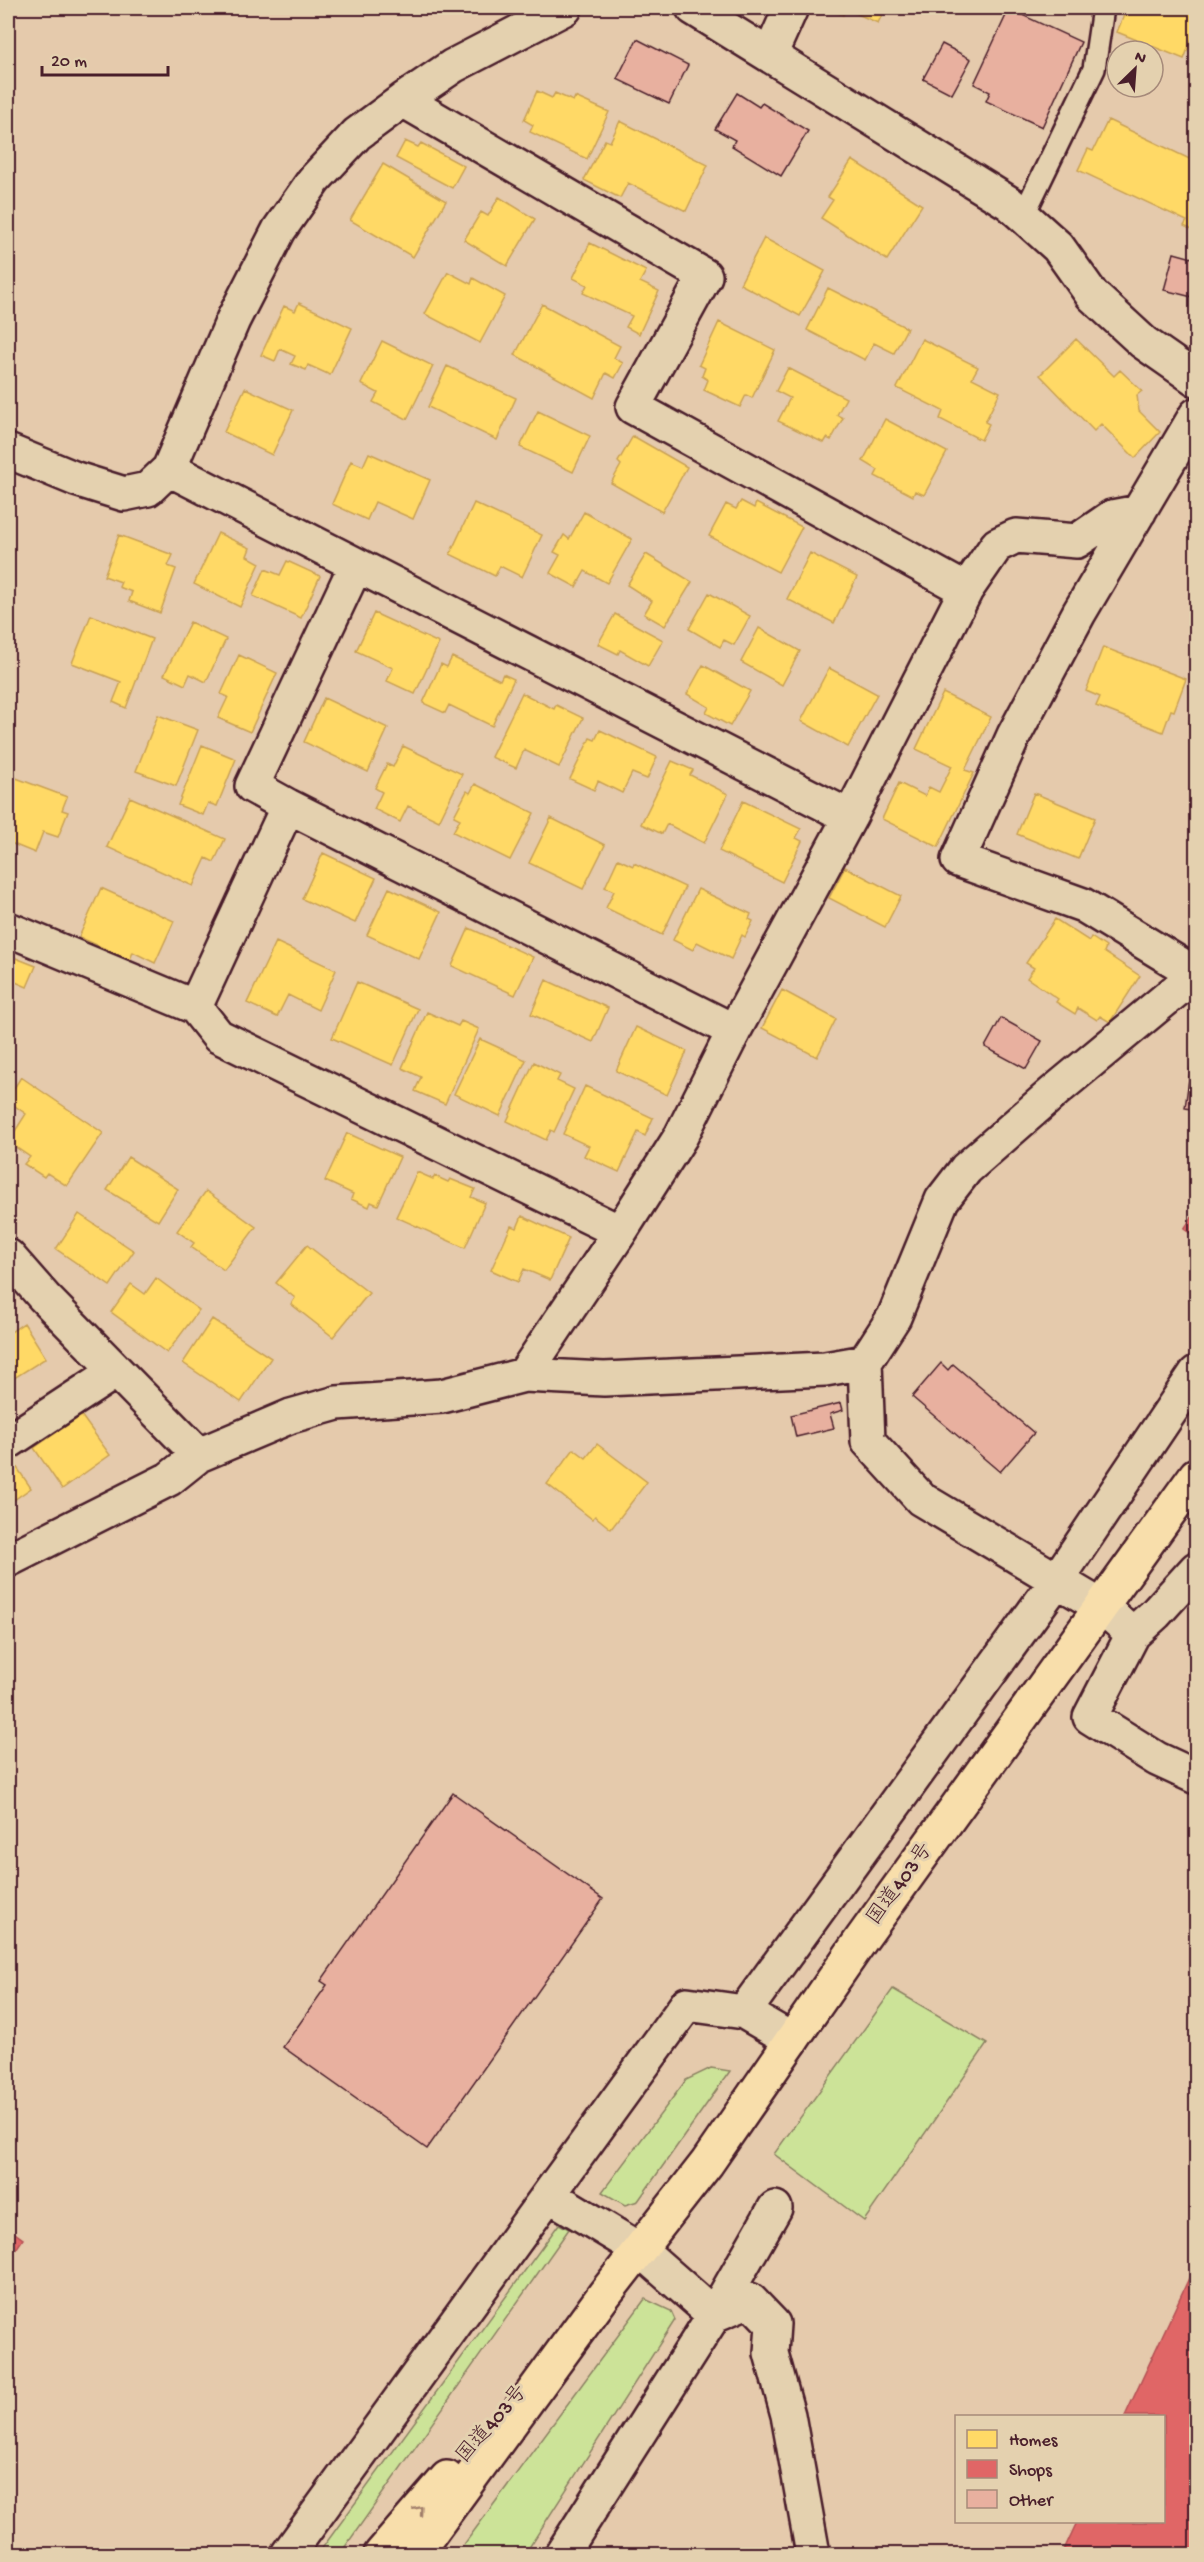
<svg xmlns="http://www.w3.org/2000/svg" width="1204" height="2562" font-family="'Gochi Hand','Klee One',sans-serif">
<rect width="100%" height="100%" fill="#e5caac"/>
<filter id="ink" filterUnits="userSpaceOnUse"><feTurbulence type="fractalNoise" baseFrequency=".0167" numOctaves="2"/><feDisplacementMap in="SourceGraphic" scale="12" xChannelSelector="R" yChannelSelector="G"/><feConvolveMatrix kernelMatrix="1 2 1 2 8 2 1 2 1" color-interpolation-filters="sRGB"/></filter>
<g filter="url(#ink)">
<path fill="#cce398" stroke="#8b8162" stroke-width="1.5" d="M 893,1989 L 987,2044 L 864,2221 L 774,2154 Z
M 711,2068 L 730,2071 L 638,2201 L 625,2205 L 602,2192 L 686,2080 Z
M 559,2224 L 569,2229 L 340,2554 L 318,2554 Z
M 645,2299 L 671,2311 L 675,2320 L 525,2554 L 457,2554 Z"/>
<path fill="#ffd966" stroke="#c9a154" stroke-width="1.5" d="M 826,8 L 885,8 L 878,23 L 846,9 L 843,15 Z
M 1127,8 L 1196,8 L 1196,28 L 1184,59 L 1117,32 Z
M 537,91 L 552,98 L 555,93 L 573,101 L 575,97 L 609,112 L 587,159 L 530,132 L 533,125 L 524,120 Z
M 1108,120 L 1196,162 L 1196,232 L 1184,226 L 1187,221 L 1078,170 L 1088,149 L 1093,151 Z
M 620,121 L 708,165 L 686,211 L 628,183 L 620,198 L 584,180 L 605,140 L 610,142 Z
M 405,141 L 418,147 L 421,143 L 464,166 L 452,188 L 396,158 Z
M 852,160 L 922,205 L 887,260 L 821,218 L 833,200 L 828,197 Z
M 383,164 L 446,201 L 413,257 L 350,220 Z
M 499,197 L 535,219 L 507,266 L 464,240 L 481,212 L 488,216 Z
M 764,238 L 825,271 L 800,316 L 740,284 Z
M 590,243 L 646,271 L 640,282 L 659,291 L 639,334 L 626,327 L 632,316 L 583,293 L 587,285 L 573,278 Z
M 448,272 L 471,284 L 473,278 L 505,296 L 480,343 L 425,314 Z
M 828,288 L 907,328 L 894,353 L 874,343 L 865,360 L 807,330 Z
M 299,303 L 352,328 L 330,375 L 308,365 L 306,370 L 291,364 L 295,356 L 280,349 L 275,361 L 261,355 L 284,306 L 295,311 Z
M 542,304 L 620,346 L 614,358 L 623,363 L 615,378 L 606,373 L 594,398 L 515,355 Z
M 719,322 L 775,350 L 752,398 L 746,395 L 740,407 L 704,390 L 708,380 L 702,376 L 705,368 L 699,365 Z
M 922,339 L 978,367 L 972,378 L 1000,392 L 985,422 L 989,424 L 981,440 L 940,419 L 943,411 L 897,388 Z
M 1076,339 L 1114,376 L 1120,370 L 1142,391 L 1137,395 L 1139,411 L 1160,432 L 1135,458 L 1101,424 L 1094,431 L 1040,375 Z
M 382,341 L 433,366 L 407,419 L 373,402 L 378,393 L 361,384 Z
M 447,366 L 516,398 L 497,440 L 428,407 Z
M 788,368 L 846,398 L 837,415 L 843,418 L 831,440 L 827,438 L 824,443 L 778,421 L 790,398 L 776,391 Z
M 245,388 L 293,410 L 272,455 L 224,432 Z
M 538,411 L 590,436 L 573,472 L 520,447 Z
M 885,419 L 947,452 L 924,495 L 915,491 L 913,496 L 875,476 L 878,470 L 863,461 Z
M 633,436 L 687,467 L 662,512 L 611,483 L 621,465 L 618,462 Z
M 369,453 L 430,480 L 413,519 L 375,502 L 367,520 L 332,504 L 351,461 L 363,466 Z
M 741,501 L 754,508 L 756,503 L 802,527 L 778,572 L 709,536 L 726,504 L 736,509 Z
M 474,503 L 542,535 L 522,577 L 500,566 L 495,576 L 450,554 Z
M 584,512 L 632,539 L 607,583 L 585,571 L 576,587 L 550,573 L 560,555 L 554,552 L 564,535 L 569,539 Z
M 218,533 L 250,548 L 247,556 L 260,563 L 240,607 L 194,584 Z
M 119,535 L 173,555 L 168,566 L 176,569 L 160,613 L 129,601 L 132,592 L 119,587 L 121,582 L 104,576 Z
M 810,553 L 857,577 L 834,623 L 787,599 Z
M 646,554 L 692,582 L 665,626 L 644,614 L 652,601 L 627,585 Z
M 287,561 L 320,576 L 301,618 L 253,596 L 265,569 L 280,575 Z
M 709,593 L 750,616 L 734,645 L 724,640 L 720,647 L 689,629 Z
M 374,613 L 439,643 L 415,694 L 387,681 L 393,668 L 356,651 Z
M 615,614 L 663,640 L 648,666 L 620,650 L 618,654 L 598,644 Z
M 91,615 L 152,639 L 126,708 L 113,702 L 121,682 L 72,663 Z
M 190,622 L 226,639 L 206,682 L 190,674 L 185,685 L 164,675 Z
M 759,628 L 800,651 L 782,685 L 741,662 Z
M 1103,647 L 1186,679 L 1174,711 L 1171,710 L 1163,732 L 1096,706 L 1100,697 L 1086,691 Z
M 239,655 L 277,673 L 250,732 L 218,718 L 228,697 L 221,694 Z
M 452,657 L 500,680 L 503,674 L 514,679 L 492,726 L 449,705 L 445,713 L 423,703 L 441,664 L 447,667 Z
M 703,665 L 750,691 L 730,726 L 706,713 L 709,707 L 687,694 Z
M 829,668 L 877,694 L 848,747 L 801,721 Z
M 522,693 L 554,709 L 556,705 L 583,718 L 559,767 L 524,750 L 516,768 L 491,757 Z
M 943,693 L 991,717 L 965,770 L 974,773 L 938,847 L 882,819 L 899,783 L 925,796 L 929,787 L 939,792 L 952,766 L 916,749 Z
M 324,698 L 388,728 L 368,772 L 304,742 Z
M 158,715 L 198,730 L 176,786 L 136,771 Z
M 600,730 L 657,757 L 647,779 L 632,773 L 622,793 L 598,781 L 594,790 L 570,779 L 590,738 L 595,740 Z
M 202,745 L 236,759 L 217,806 L 208,803 L 203,815 L 178,805 Z
M 403,746 L 462,774 L 439,821 L 408,806 L 400,822 L 374,809 L 382,792 L 375,788 L 387,764 L 393,767 Z
M 672,761 L 693,770 L 690,775 L 728,794 L 704,843 L 667,824 L 662,834 L 641,824 Z
M 8,775 L 67,797 L 62,810 L 68,812 L 58,837 L 43,832 L 35,853 L 8,842 Z
M 475,784 L 534,813 L 510,860 L 453,832 L 460,819 L 454,816 L 467,791 L 470,793 Z
M 1034,793 L 1095,818 L 1078,859 L 1017,834 Z
M 130,797 L 225,839 L 214,862 L 206,858 L 193,886 L 107,847 Z
M 743,801 L 801,829 L 796,838 L 802,841 L 782,882 L 719,851 Z
M 551,818 L 605,845 L 583,889 L 529,863 Z
M 323,853 L 376,878 L 355,923 L 302,899 Z
M 618,859 L 633,866 L 634,863 L 685,887 L 662,935 L 606,908 L 614,891 L 605,887 Z
M 845,867 L 901,896 L 885,927 L 829,898 Z
M 101,888 L 174,921 L 155,963 L 133,952 L 130,960 L 79,937 Z
M 389,888 L 441,912 L 419,959 L 367,935 Z
M 698,889 L 751,914 L 749,919 L 753,921 L 745,937 L 742,935 L 731,959 L 697,942 L 693,950 L 673,940 Z
M 1055,919 L 1089,941 L 1091,937 L 1106,947 L 1104,952 L 1140,976 L 1110,1022 L 1100,1016 L 1097,1020 L 1078,1008 L 1075,1014 L 1056,1002 L 1058,999 L 1027,978 L 1034,968 L 1026,963 Z
M 469,928 L 533,957 L 515,995 L 452,966 Z
M 276,942 L 336,970 L 318,1010 L 288,995 L 277,1017 L 247,1003 Z
M 8,955 L 36,966 L 27,987 L 11,980 L 8,990 Z
M 546,980 L 608,1008 L 593,1042 L 531,1014 Z
M 357,982 L 418,1009 L 393,1065 L 332,1038 Z
M 782,990 L 836,1019 L 817,1057 L 762,1028 Z
M 427,1012 L 458,1026 L 461,1021 L 479,1029 L 445,1104 L 415,1091 L 421,1077 L 402,1068 Z
M 636,1027 L 687,1051 L 667,1095 L 616,1071 Z
M 480,1039 L 526,1060 L 500,1116 L 454,1094 Z
M 534,1062 L 560,1075 L 557,1081 L 574,1089 L 554,1132 L 551,1130 L 546,1140 L 507,1121 Z
M 21,1077 L 103,1133 L 67,1186 L 47,1173 L 44,1177 L 24,1164 L 30,1157 L 8,1142 L 26,1114 L 8,1101 L 8,1098 Z
M 585,1086 L 653,1118 L 645,1136 L 638,1132 L 619,1172 L 584,1156 L 589,1146 L 563,1134 Z
M 347,1133 L 400,1157 L 378,1205 L 371,1202 L 369,1207 L 351,1199 L 353,1194 L 325,1181 Z
M 128,1157 L 178,1189 L 158,1221 L 107,1190 Z
M 417,1172 L 433,1179 L 435,1176 L 448,1182 L 450,1179 L 475,1189 L 471,1197 L 485,1203 L 465,1248 L 396,1217 Z
M 206,1191 L 256,1227 L 224,1270 L 191,1247 L 194,1243 L 177,1231 Z
M 79,1214 L 134,1251 L 110,1286 L 56,1249 Z
M 522,1216 L 569,1238 L 550,1280 L 524,1269 L 518,1282 L 491,1270 L 511,1226 L 517,1228 Z
M 307,1245 L 369,1293 L 333,1337 L 291,1304 L 295,1298 L 276,1283 Z
M 156,1278 L 199,1310 L 167,1353 L 111,1312 L 131,1284 L 145,1294 Z
M 212,1319 L 271,1358 L 241,1402 L 183,1363 Z
M 24,1323 L 46,1358 L 8,1382 L 8,1334 Z
M 81,1415 L 110,1455 L 62,1489 L 34,1448 Z
M 597,1444 L 647,1482 L 611,1529 L 595,1516 L 592,1519 L 547,1484 L 574,1449 L 586,1458 Z
M 9,1456 L 31,1488 L 8,1504 L 8,1458 Z"/>
<path fill="#e06666" stroke="#b35154" stroke-width="1.5" d="M 1196,1211 L 1196,1237 L 1184,1229 Z
M 8,2228 L 23,2239 L 8,2261 Z
M 1196,2263 L 1196,2554 L 1062,2554 L 1077,2522 L 1164,2522 L 1164,2416 L 1125,2416 Z"/>
<path fill="#e8b09f" stroke="#4a1f2b" stroke-width="1.5" d="M 1009,9 L 1081,42 L 1042,127 L 986,101 L 990,92 L 974,84 Z
M 637,39 L 688,65 L 669,104 L 617,79 Z
M 942,44 L 971,59 L 952,94 L 923,79 Z
M 737,93 L 759,107 L 762,103 L 808,131 L 781,176 L 732,146 L 735,140 L 715,129 Z
M 1174,253 L 1196,259 L 1196,298 L 1164,290 Z
M 1001,1018 L 1042,1041 L 1026,1069 L 985,1047 Z
M 1193,1050 L 1196,1051 L 1196,1110 L 1185,1108 Z
M 941,1363 L 948,1370 L 953,1364 L 1034,1433 L 1000,1472 L 912,1397 Z
M 841,1403 L 843,1410 L 830,1414 L 834,1428 L 796,1437 L 791,1415 Z
M 453,1793 L 603,1899 L 427,2149 L 283,2047 L 327,1985 L 321,1981 Z"/>
<g fill="none" stroke-linecap="round" stroke-linejoin="round">
<g stroke="#4a1f2b" stroke-width="26">
<path id="lane" d="M 1023,216 L 1094,69 L 1103,8"/>
</g>
<g stroke="#4a1f2b" stroke-width="38">
<path id="street" d="M 770,55 L 791,8
M 403,100 L 705,276 L 633,407 L 966,590
M 8,451 L 76,479 L 124,494 L 148,489 L 169,469 L 233,320 L 279,230 L 314,180 L 357,134 L 403,100 L 453,66 L 565,8
M 169,469 L 850,817
M 356,565 L 252,786 L 288,806 L 734,1031
M 288,806 L 195,1007 L 218,1036 L 620,1232
M 8,929 L 195,1007
M 1196,974 L 1083,905 L 958,860 L 1014,735 L 1079,613 L 1196,415
M 8,1256 L 44,1297 L 199,1455
M 865,1362 L 868,1441 L 921,1499 L 1102,1607 L 1133,1634 L 1090,1717 L 1157,1759 L 1196,1777
M 524,1375 L 620,1232 L 681,1136 L 734,1031 L 850,817 L 966,590 L 997,545 L 1016,536 L 1077,541 L 1112,517 L 1139,512
M 8,1442 L 116,1371
M 8,1560 L 169,1479 L 199,1455 L 291,1416 L 337,1403 L 442,1396 L 524,1375 L 604,1379 L 825,1369 L 865,1362 L 894,1317 L 942,1200 L 966,1169 L 1055,1091 L 1196,974
M 1133,1634 L 1156,1613 L 1196,1569
M 744,2012 L 1057,1580 L 1196,1373
M 549,2195 L 640,2250 L 714,2315
M 714,2315 L 750,2300 L 773,2324 L 771,2353 L 788,2415 L 813,2554
M 288,2554 L 687,2004 L 744,2012 L 792,2040
M 562,2554 L 714,2315 L 775,2208"/>
</g>
<g stroke="#4a1f2b" stroke-width="38">
<path id="secondary" d="M 693,8 L 1009,203 L 1058,247 L 1092,295 L 1143,342 L 1196,379"/>
</g>
<g stroke="#4a1f2b" stroke-width="38">
<path id="highway" d="M 381,2554 L 447,2478
M 415,2554 L 604,2295 L 707,2163 L 861,1940 L 1196,1475"/>
</g>
<use href="#lane" stroke="#e4d1af" stroke-width="21"/>
<use href="#street" stroke="#e4d1af" stroke-width="33"/>
<use href="#secondary" stroke="#e4d1af" stroke-width="33"/>
<use href="#highway" stroke="#f8deab" stroke-width="33"/>
</g>
<defs><path id="oneway-chevron" d="M-2-3.5L2.5 0L-2 3.5" fill="none" stroke-width="1.6" stroke-linecap="round" stroke-linejoin="round" transform="scale(1.5)"/></defs>
<use stroke="#a17e6b" href="#oneway-chevron" transform="translate(419 2510) rotate(-49)"/>
</g>
<g text-anchor="middle" dominant-baseline="central" stroke-width="6" stroke-linejoin="round" paint-order="stroke">
<g font-size="21" fill="#4a1f2b" stroke="#e4d1af">
<text transform="translate(901 1885) rotate(-54)">国道403号</text>
<text transform="translate(493 2425) rotate(-49)">国道403号</text>
</g>
</g>
<rect width="1204" height="2562" fill="none" stroke="#e4d1af" stroke-width="30"/>
<rect x="15" y="15" width="1174" height="2532" fill="none" stroke="#4a1f2b" stroke-width="2" filter="url(#ink)"/>
<rect x="955" y="2415" width="210" height="108" fill="#e4d1af" stroke="#a68a7a" stroke-width="1.5"/>
<rect x="967" y="2430" width="30" height="18" fill="#ffd966" stroke="#a68a7a" stroke-width="1.5"/>
<text x="1009" y="2445" font-size="18" fill="#4a1f2b">Homes</text>
<rect x="967" y="2460" width="30" height="18" fill="#e06666" stroke="#a68a7a" stroke-width="1.5"/>
<text x="1009" y="2475" font-size="18" fill="#4a1f2b">Shops</text>
<rect x="967" y="2490" width="30" height="18" fill="#e8b09f" stroke="#a68a7a" stroke-width="1.5"/>
<text x="1009" y="2505" font-size="18" fill="#4a1f2b">Other</text>
<g transform="translate(1135 69) rotate(25)"><circle r="28" fill="#e4d1af" stroke="#a68a7a" stroke-width="1.5"/>
<path d="M0-4.5L10 22L0 15L-10 22Z" fill="#4a1f2b"/>
<text y="-9" font-size="16" font-weight="bold" text-anchor="middle" fill="#4a1f2b">N</text>
</g>
<path d="M42 66v9h126v-9" fill="none" stroke="#4a1f2b" stroke-width="3"/>
<text x="51" y="66" font-size="18" fill="#4a1f2b" stroke="#e4d1af" stroke-width="4.5" paint-order="stroke">20 m</text>
</svg>
